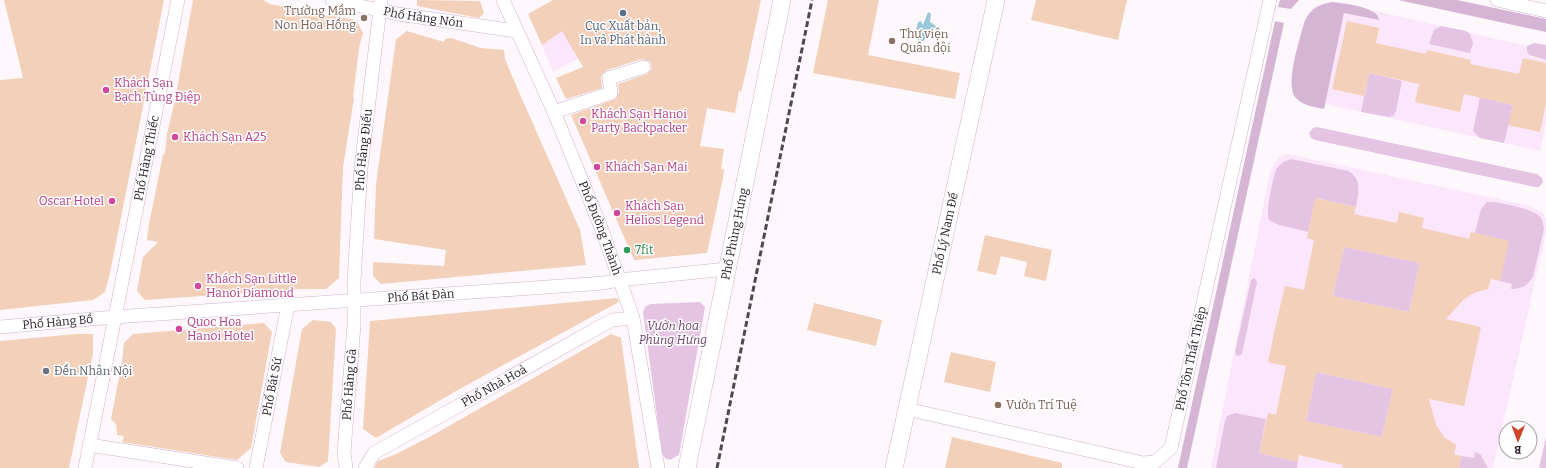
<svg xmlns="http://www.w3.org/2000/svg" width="1546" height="468" font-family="Bitter,serif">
<rect width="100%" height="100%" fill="#fef8fd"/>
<path fill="#fce6fb" d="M 590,10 L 620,36 L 553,72 L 542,45 Z
M 1371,10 L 1527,46 L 1527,51 L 1532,57 L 1546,60 L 1546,124 L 1540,151 L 1325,104 L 1344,13 L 1379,17 Z
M 1288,154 L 1526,205 L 1542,212 L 1546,219 L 1546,233 L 1493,468 L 1211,468 L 1270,172 L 1276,161 L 1281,156 Z"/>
<path fill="#e4c4e2" d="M 1441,26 L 1466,31 L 1470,34 L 1473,43 L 1470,53 L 1429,44 L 1434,30 Z
M 1534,43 L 1546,45 L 1546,60 L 1529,55 L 1527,51 L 1527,46 Z
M 1369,73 L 1402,81 L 1396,111 L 1394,115 L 1390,117 L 1361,112 Z
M 1480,97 L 1513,105 L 1504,143 L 1480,138 L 1473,131 Z
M 1317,127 L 1537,174 L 1542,178 L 1543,182 L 1539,187 L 1535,187 L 1315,140 L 1311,138 L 1309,133 L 1313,128 Z
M 1291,159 L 1348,171 C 1363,179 1358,193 1356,207 L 1316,198 L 1308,232 L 1279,225 L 1269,220 C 1265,213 1273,179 1276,170 C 1279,164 1285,161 1291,159 Z
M 1487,202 C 1497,201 1534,209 1540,217 C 1543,220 1543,224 1544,229 L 1533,277 C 1528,285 1521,289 1511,289 L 1512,284 L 1500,281 L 1508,241 L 1475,233 L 1481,209 Z
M 1344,247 L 1420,263 L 1409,312 L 1333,296 Z
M 1254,278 L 1257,282 L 1242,354 L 1237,356 L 1235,352 L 1251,280 Z
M 700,302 L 705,307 L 679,455 L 670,460 L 665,458 L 662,453 L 643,312 L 645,307 L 650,304 Z
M 1316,372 L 1393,389 L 1382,437 L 1306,421 Z
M 1235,413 L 1266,419 L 1259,453 L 1298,462 L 1297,468 L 1216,468 L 1225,421 L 1227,416 Z
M 1546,437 L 1546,468 L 1539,468 Z
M 1475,452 L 1481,455 L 1488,468 L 1459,468 L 1461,456 L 1474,458 Z"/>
<path fill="#d5b5d3" d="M 1280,0 L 1299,0 L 1291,9 L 1278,7 Z
M 1398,0 L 1457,0 L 1546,19 L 1546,32 Z
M 1332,2 C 1342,3 1379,7 1379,20 L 1344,13 L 1324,109 C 1315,107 1303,106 1296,98 C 1284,86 1300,39 1304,23 C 1310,9 1317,5 1332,2 Z
M 1275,21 L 1284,23 L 1187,468 L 1178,468 Z"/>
<path fill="#9ac8da" d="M 928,12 L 931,14 L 930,22 L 935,25 L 936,28 L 929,30 L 924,41 L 918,40 L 915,35 L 918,22 L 921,21 L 923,25 Z"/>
<path fill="#f3d0b9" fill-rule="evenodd" d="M 4,0 L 164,0 L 110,273 L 105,292 L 93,300 L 0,310 L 0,80 L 23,78 Z
M 193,0 L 263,0 L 270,4 L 356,20 L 363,33 L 359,48 L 353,97 L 354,98 L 343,167 L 339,278 L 326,289 L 301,289 L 145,300 L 137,291 L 143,257 L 158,242 L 147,240 L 149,224 L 163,155 L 165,153 L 167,134 L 175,100 Z
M 417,0 L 480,1 L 484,13 L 479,18 L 417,6 Z
M 553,0 L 761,0 L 745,76 L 741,92 L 739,91 L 735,113 L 707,108 L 700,146 L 724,149 L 721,169 L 724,169 L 723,178 L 707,253 L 634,260 L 571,115 L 616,99 L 619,92 L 618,84 L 647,74 L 652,69 L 651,64 L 649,61 L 642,59 L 607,70 L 601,76 L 602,88 L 566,99 L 556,78 L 583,67 L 562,31 L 542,45 L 528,14 Z
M 828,0 L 879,0 L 868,55 L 960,73 L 955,99 L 813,73 Z
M 1036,0 L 1127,0 L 1118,40 L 1031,20 Z
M 1347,21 L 1379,28 L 1376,43 L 1426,54 L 1427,50 L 1471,60 L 1470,64 L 1519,74 L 1523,58 L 1546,63 L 1546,103 L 1540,132 L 1508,125 L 1513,105 L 1464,94 L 1460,112 L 1415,102 L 1419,84 L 1369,73 L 1364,96 L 1332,89 Z
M 407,31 L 444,42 L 445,39 L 451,38 L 481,48 L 504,50 L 505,59 L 515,83 L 580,230 L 586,265 L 381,284 L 373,276 L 373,262 L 444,266 L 446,250 L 374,239 L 376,184 L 396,39 Z
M 1315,198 L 1356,207 L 1354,214 L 1397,223 L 1399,212 L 1424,218 L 1422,228 L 1469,239 L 1471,232 L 1509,241 L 1500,281 L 1491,279 L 1488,289 L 1476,292 L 1464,299 L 1446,319 L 1481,327 L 1464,406 L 1429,399 L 1436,425 L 1444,437 L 1456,445 L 1454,454 L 1461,456 L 1459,468 L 1342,468 L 1343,465 L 1299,455 L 1298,462 L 1259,453 L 1268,413 L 1276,415 L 1286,366 L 1268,362 L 1276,324 L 1285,286 L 1304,290 L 1314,240 L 1307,238 ZM 1344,247 L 1420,263 L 1409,312 L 1333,296 ZM 1316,372 L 1393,389 L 1382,437 L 1306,421 Z
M 985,235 L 1052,250 L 1046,281 L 1024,276 L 1027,262 L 1001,256 L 996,275 L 977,271 Z
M 617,298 L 619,302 L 456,391 L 376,438 L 363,429 L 370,321 Z
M 814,303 L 882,320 L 876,346 L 807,330 Z
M 313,320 L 331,322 L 336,329 L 328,461 L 319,467 L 286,462 L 280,453 L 302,329 Z
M 264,323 L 272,332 L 251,448 L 237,460 L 122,442 L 124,436 L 117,435 L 116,424 L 111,419 L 122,362 L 124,343 L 133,334 Z
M 77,334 L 93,334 L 93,353 L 69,468 L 0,468 L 0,341 Z
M 611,334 L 621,338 L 639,468 L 374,468 L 378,461 L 396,454 L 433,435 Z
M 951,352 L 996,362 L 990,392 L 944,382 Z
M 952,437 L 1062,463 L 1062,468 L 945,468 Z"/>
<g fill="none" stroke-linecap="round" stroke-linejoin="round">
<g stroke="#ceb1cc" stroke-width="14">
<g id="minor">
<path id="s1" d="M 332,0 L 398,14 L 516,31"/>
<path id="s2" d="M 503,0 L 554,112 L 602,230 L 633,318 L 658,468"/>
<path d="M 1497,0 L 1546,11"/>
<path d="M 554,112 L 611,93 L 609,78 L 644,67"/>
<path id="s3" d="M 0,327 L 115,317 L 604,283 L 619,280 L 727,269"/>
<path id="s4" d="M 907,409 L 1143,463 L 1155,462 L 1171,448 L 1270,0"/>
<path d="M 89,445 L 237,468"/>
<path id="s5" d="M 85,468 L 178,0"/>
<path id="s6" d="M 256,468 L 288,305"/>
<path id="s7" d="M 346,468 L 344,452 L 354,325 L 354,281 L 361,168 L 381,0"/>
<path id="s8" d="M 365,468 L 374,453 L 612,320 L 633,318"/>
</g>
</g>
<g stroke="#ceb1cc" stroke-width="18">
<g id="tertiary">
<path id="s9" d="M 687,468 L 782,0"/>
<path id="s10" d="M 894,468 L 996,0"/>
</g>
</g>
<use href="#minor" stroke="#fff" stroke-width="13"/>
<use href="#tertiary" stroke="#fff" stroke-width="17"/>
<path stroke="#514750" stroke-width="3" stroke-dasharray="6 3" stroke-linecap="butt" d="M 717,468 L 812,0"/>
</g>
<circle fill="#5c6f8a" stroke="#fff" stroke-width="1.5" cx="623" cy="13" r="4"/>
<g fill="#8d6e63" stroke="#fff" stroke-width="1.5">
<circle cx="364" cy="18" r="4"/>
<circle cx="892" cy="41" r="4"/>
<circle cx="998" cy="405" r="4"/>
</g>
<g fill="#d1479c" stroke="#fff" stroke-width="1.5">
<circle cx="106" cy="90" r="4"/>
<circle cx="583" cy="121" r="4"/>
<circle cx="175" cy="137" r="4"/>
<circle cx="597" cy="167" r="4"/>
<circle cx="112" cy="201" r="4"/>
<circle cx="617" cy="213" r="4"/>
<circle cx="198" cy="286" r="4"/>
<circle cx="179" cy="329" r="4"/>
</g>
<circle fill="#2e9e5b" stroke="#fff" stroke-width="1.5" cx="627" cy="250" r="4"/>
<circle fill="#6b7280" stroke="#fff" stroke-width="1.5" cx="46" cy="371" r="4"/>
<g text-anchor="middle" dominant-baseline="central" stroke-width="3" stroke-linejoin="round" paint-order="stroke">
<g font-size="12" fill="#785e54" stroke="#fff" text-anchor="start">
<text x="356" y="11" text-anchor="end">Trường Mầm<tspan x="356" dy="14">Non Hoa Hồng</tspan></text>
<text x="900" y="34">Thư viện<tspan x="900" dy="14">Quân đội</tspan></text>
<text x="1006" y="405">Vườn Trí Tuệ</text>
</g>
<g font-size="12" fill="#261b25" stroke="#fff">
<text stroke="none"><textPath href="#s1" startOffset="93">Phố Hàng Nón</textPath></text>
<text stroke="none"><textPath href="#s7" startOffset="319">Phố Hàng Điếu</textPath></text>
<text stroke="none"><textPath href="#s5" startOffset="316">Phố Hàng Thiếc</textPath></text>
<text stroke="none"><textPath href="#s2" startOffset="248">Phố Đường Thành</textPath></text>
<text stroke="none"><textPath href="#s9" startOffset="239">Phố Phùng Hưng</textPath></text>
<text stroke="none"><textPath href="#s10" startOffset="240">Phố Lý Nam Đế</textPath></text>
<text stroke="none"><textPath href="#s3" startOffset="422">Phố Bát Đàn</textPath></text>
<text stroke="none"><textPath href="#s3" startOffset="58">Phố Hàng Bồ</textPath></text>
<text stroke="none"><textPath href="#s4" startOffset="367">Phố Tôn Thất Thiệp</textPath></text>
<text stroke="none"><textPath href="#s7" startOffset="84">Phố Hàng Gà</textPath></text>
<text stroke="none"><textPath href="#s8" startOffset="155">Phố Nhà Hoả</textPath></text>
<text stroke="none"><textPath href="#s6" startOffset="83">Phố Bát Sứ</textPath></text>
</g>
<g font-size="12" fill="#4e5e75" stroke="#fff">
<text x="623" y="26">Cục Xuất bản,<tspan x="623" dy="14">In và Phát hành</tspan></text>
</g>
<g font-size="12" fill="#b23c85" stroke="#fff" text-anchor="start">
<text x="114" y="83">Khách Sạn<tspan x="114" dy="14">Bạch Tùng Điệp</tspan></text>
<text x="591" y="114">Khách Sạn Hanoi<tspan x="591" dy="14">Party Backpacker</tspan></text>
<text x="183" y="137">Khách Sạn A25</text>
<text x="605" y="167">Khách Sạn Mai</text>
<text x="104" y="201" text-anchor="end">Oscar Hotel</text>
<text x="625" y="206">Khách Sạn<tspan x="625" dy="14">Helios Legend</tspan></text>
<text x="206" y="279">Khách Sạn Little<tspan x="206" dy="14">Hanoi Diamond</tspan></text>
<text x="187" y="322">Quoc Hoa<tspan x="187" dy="14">Hanoi Hotel</tspan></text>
</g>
<g font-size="12" fill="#27864d" stroke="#fff" text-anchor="start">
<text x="635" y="250">7fit</text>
</g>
<g font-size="12" font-style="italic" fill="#6c426b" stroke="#fff">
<text x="673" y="326">Vườn hoa<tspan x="673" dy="14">Phùng Hưng</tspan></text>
</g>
<g font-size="12" fill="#5b616d" stroke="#fff" text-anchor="start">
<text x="54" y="371">Đền Nhân Nội</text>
</g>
</g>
<g transform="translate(1518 440) rotate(181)"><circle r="19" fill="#ffffff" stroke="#a8a4a8"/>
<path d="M0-3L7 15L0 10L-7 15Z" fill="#d0442e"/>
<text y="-6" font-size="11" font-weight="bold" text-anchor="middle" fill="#261b25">B</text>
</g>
</svg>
